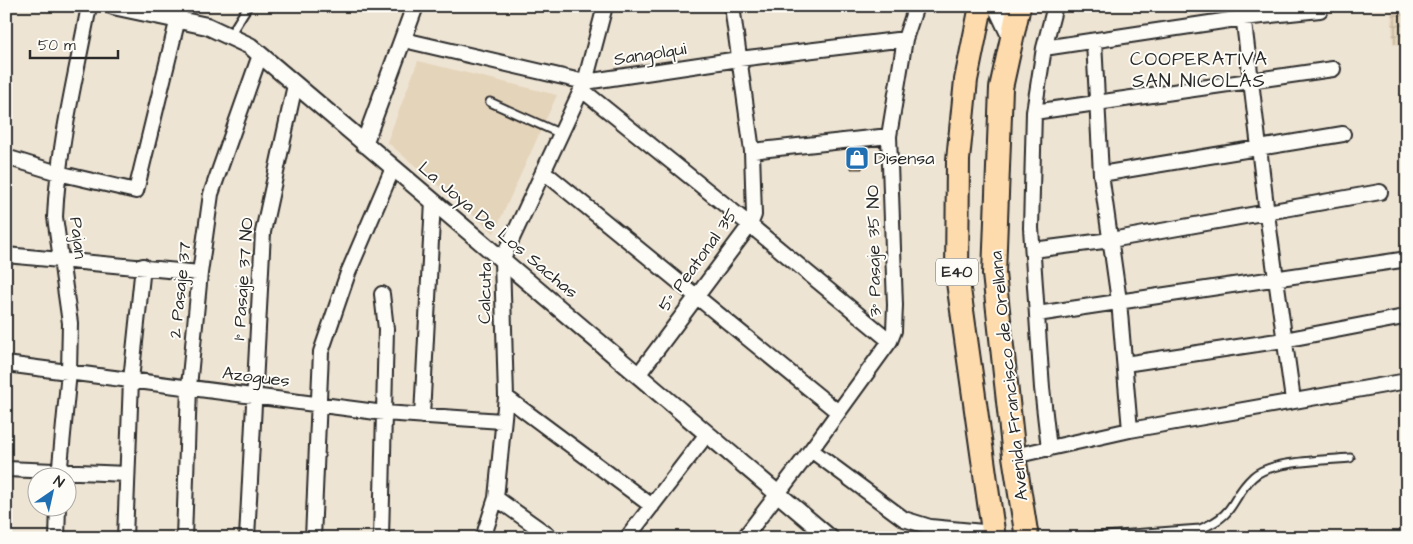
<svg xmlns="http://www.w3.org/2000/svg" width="1413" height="544" font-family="'Architects Daughter',sans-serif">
<defs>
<pattern id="industrial-grid" width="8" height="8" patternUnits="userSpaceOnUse" patternTransform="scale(1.25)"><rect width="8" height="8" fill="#e4d4ba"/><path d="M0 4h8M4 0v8" fill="none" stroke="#c4b6a0"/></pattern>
<pattern id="building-cross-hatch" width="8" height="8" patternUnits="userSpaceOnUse" patternTransform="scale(1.25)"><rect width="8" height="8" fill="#cbad80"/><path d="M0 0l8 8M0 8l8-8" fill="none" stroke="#a58d69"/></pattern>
</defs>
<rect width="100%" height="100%" fill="#eee4d3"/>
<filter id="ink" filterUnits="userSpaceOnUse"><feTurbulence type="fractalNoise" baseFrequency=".02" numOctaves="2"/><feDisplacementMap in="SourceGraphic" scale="10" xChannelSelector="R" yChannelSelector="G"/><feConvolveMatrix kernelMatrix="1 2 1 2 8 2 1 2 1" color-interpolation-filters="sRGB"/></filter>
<g filter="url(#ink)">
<path fill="#e4d4ba" d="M 418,61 L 557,95 L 494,233 L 387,142 Z"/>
<path fill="url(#industrial-grid)" d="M 1391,6 L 1407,6 L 1407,45 L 1393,44 Z"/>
<path fill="url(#building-cross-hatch)" stroke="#2b2b2b" d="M 864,148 L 862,169 L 851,169 L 852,149 Z"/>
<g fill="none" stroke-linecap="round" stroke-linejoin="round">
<g stroke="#2b2b2b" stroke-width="11">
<path id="service" d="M 230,35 L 248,6
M 490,102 L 561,134
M 1200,529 L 1208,538
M 1077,538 L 1200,529 C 1238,514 1229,499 1253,477 C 1269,461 1326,460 1350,458"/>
</g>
<g stroke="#2b2b2b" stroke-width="18">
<path id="minor" d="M 1242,6 L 1267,214 L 1293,400
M 404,40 L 585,82 L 739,59 L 905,39
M 1094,42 L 1101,174 L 1119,301 L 1130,430
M 1044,48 L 1243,18 L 1320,10
M 581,89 L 750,225 L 890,341
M 1034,112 L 1333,69
M 752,151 L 889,136
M 6,157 L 58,173 L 136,191 L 181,6
M 543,171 L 838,412
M 1101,174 L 1343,134
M 1033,250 L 1111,240 L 1380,192
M 6,255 L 200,273
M 1037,314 L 1401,260
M 6,364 L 384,413 L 502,421
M 1125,364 L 1284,340 L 1404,317
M 638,375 L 750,225 L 754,215 L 752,151 L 732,6
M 506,397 L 652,506
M 422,416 L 433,201
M 1049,449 L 1042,388 L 1031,228 L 1034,112 L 1044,48 L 1055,6
M 811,450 L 904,519 L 930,527 L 994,533
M 1014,456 L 1130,430 L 1407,381
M 6,469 L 127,474
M 59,476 L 69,372 L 70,323 L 55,217 C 58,146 76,76 89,6
M 496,498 L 552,538
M 57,538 L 58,506
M 125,538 L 131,380 L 143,266
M 184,538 L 189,387 L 200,273 L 211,194 L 260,55
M 247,538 L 263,232 L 295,85
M 313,538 L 321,352 L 348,273 L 393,168
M 381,538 L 386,329 L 382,294
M 483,538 L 496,498 L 506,397 L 502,260 L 585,82 L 605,6
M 627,538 L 707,434
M 744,538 L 811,450 L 890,341 L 894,331 L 895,305 L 889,136 L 905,39 L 916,6"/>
</g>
<g stroke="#2b2b2b" stroke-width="20">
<path id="tertiary" d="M 113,6 L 207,26 L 250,46 L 830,538
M 996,6 L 1011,38
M 364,144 L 415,6"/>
</g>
<g stroke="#2b2b2b" stroke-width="26">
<path id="trunk" d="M 981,6 L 966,80 L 958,160 L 957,275 L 994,538
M 1019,6 L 1001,88 L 994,274 L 1014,456 L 1027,538"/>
</g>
<use href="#service" stroke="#fdfcf7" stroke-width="7"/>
<use href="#minor" stroke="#fdfcf7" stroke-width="14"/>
<use href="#tertiary" stroke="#fdfcf7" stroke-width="16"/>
<use href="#trunk" stroke="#fedbac" stroke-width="22"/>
</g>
</g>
<defs>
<g id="shop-square" transform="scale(1.25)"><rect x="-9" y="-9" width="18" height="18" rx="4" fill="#1f6fb2" stroke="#fdfcf7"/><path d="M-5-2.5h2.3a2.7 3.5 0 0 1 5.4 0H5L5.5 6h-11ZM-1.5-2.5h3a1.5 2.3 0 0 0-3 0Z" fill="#fff"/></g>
</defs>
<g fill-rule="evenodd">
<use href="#shop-square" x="857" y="158"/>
</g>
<g text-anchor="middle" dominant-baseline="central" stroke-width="4" stroke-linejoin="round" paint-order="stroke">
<rect fill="#fdfcf7" stroke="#6a6a68" stroke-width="1" x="936" y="258.5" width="42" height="27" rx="4"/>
<g font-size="16" font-weight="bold" fill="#2b2b2b">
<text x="957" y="272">E40</text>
</g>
<g font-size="18" fill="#2b2b2b" stroke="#fdfcf7">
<text transform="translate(650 54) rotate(-9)">Sangolqui</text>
<text transform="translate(498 230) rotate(40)">La Joya De Los Sachas</text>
<text transform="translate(78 238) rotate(83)">Pajan</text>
<text transform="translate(874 251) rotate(-91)">3° Pasaje 35 NO</text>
<text transform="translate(698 260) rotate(-54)">5° Peatonal 35</text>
<text transform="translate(243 279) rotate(-86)">1° Pasaje 37 NO</text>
<text transform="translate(180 290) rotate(-84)">2 Pasaje 37</text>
<text transform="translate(485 293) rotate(-89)">Calcuta</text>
<text transform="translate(1009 376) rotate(-96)">Avenida Francisco de Orellana</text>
<text transform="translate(256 377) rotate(7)">Azogues</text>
</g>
<g font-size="18" fill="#2b2b2b" stroke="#fdfcf7" text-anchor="start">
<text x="874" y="158">Disensa</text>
</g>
<g font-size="19" letter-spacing="1" fill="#2b2b2b" stroke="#fdfcf7">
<text x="1199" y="59">COOPERATIVA<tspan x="1199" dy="22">SAN NICOLÁS</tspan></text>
</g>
</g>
<rect width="1413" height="544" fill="none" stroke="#fdfcf7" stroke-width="25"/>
<rect x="12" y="12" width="1388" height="519" fill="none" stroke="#2b2b2b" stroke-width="2" filter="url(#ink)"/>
<g transform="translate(52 492) rotate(34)"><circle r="24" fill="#fdfcf7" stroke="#a9a8a5"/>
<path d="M0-4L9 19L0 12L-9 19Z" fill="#1f6fb2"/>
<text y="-8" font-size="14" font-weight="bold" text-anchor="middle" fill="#2b2b2b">N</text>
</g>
<path d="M30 50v8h88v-8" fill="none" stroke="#2b2b2b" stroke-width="2.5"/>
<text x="38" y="50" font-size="15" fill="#2b2b2b" stroke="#fdfcf7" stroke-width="4" paint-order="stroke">50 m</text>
</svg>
